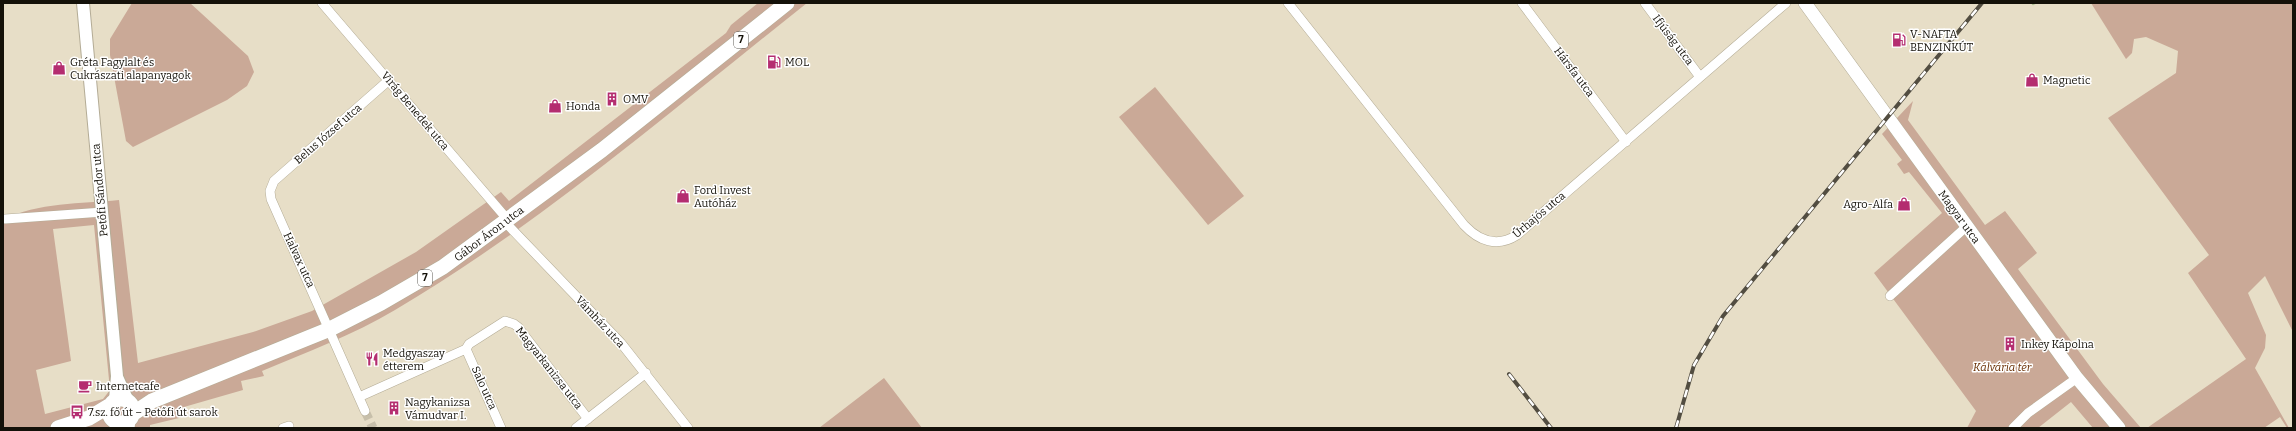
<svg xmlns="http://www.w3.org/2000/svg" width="2296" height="431" font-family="Bitter,serif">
<rect width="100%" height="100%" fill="#e7dec7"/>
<path fill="#caa997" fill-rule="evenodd" d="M 132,3 L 190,3 L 248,56 L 254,72 L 247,86 L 227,100 L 133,147 L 126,141 L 110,55 L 110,39 Z
M 758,3 L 807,3 C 673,109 542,223 395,310 C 353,335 307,352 262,371 L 264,376 L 241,381 L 243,390 L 177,409 L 179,418 L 150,425 L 150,428 L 3,428 L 3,220 C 38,202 81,204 119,200 L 138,363 L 253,332 L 312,311 L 416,252 L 501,192 L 509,201 L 726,33 L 731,25 ZM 94,225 L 110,390 L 103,399 L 45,414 L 36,370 L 71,361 L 53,229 Z
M 2091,3 L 2293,3 L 2293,332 L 2265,276 L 2248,293 L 2266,335 L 2265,348 L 2255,368 L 2289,428 L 2287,428 L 2280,417 L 2264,428 L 2147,428 L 2246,359 L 2188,273 L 2209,255 L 2108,118 L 2176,73 L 2178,51 L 2146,37 L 2134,39 L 2132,53 L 2126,59 Z
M 1155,87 L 1244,196 L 1208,225 L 1119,117 Z
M 1913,101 L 1908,120 L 1985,225 L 2005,211 L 2037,253 L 2018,269 L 2103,384 L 2141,428 L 2093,428 L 2071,402 L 2038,428 L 1967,428 L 1976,411 L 1874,273 L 1942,213 L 1909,172 L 1904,174 L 1897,164 L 1902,160 L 1882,134 Z
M 884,378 L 922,428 L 819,428 Z"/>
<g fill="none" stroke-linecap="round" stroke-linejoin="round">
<path stroke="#adc091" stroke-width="2.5" d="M 2033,4 L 2035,3"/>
<path stroke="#c7bfaa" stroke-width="9" stroke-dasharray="9 4.5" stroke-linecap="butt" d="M 365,411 L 373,428"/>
<g stroke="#b4ac96" stroke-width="10">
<path id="minor" d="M 322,3 L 508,220
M 1288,3 L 1464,225 C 1479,241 1497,248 1517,235 L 1786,3
M 1522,3 L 1626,142
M 1645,3 L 1700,77
M 5,219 L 103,212
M 505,222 L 621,343 L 688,428
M 1890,296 L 1966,227
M 466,349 L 501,428
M 359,397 L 466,349 L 469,344 L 505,321 L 514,324 L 518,327 L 588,419
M 365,411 L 271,199 L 270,191 L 274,181 L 389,80
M 283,428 L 289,426
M 576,428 L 646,373
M 2013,428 L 2028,413 L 2077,378"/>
</g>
<g stroke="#b4ac96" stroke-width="14">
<path id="tertiary" d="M 83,3 L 117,376 L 115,400
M 117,377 L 127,399"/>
</g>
<g stroke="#b4ac96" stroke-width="14">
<path id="secondary" d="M 1805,3 L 2077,378 L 2119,428
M 128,428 L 129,420"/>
</g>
<g stroke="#b4ac96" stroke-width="16">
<path id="primary" d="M109 411a12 12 0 1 1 24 0a12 12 0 1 1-24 0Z
M 134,413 L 152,401 L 330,329 L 381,303 L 443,267 L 602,150 L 787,3
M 58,428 L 89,418 L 109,406"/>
</g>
<use href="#minor" stroke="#fff" stroke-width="9"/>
<use href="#tertiary" stroke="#fff" stroke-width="12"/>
<use href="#secondary" stroke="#fff" stroke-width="13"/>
<use href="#primary" stroke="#fff" stroke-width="15"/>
<g stroke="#524d41" stroke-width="4">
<path id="rail" d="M 1509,374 L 1551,428
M 1676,428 L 1694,365 L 1723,316 L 1982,3"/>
</g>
<use href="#rail" stroke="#fff" stroke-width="2.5" stroke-dasharray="8" stroke-linecap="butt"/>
</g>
<defs>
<g id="fuel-bare" transform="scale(1.08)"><path d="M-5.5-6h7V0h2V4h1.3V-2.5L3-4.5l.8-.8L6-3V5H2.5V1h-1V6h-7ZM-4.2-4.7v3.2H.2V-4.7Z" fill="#b42d70" stroke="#fff" stroke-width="2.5" paint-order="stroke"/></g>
<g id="shop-bare" transform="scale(1.08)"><path d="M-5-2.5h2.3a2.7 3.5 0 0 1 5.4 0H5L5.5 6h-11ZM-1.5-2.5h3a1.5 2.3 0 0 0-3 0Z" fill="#b42d70" stroke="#fff" stroke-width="2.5" paint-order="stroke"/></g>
<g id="building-bare" transform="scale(1.08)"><path d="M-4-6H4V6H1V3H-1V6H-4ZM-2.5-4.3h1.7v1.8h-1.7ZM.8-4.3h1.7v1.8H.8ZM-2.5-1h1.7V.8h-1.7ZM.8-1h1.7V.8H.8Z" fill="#b42d70" stroke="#fff" stroke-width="2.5" paint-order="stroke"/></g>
<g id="restaurant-bare" transform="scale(1.08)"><path d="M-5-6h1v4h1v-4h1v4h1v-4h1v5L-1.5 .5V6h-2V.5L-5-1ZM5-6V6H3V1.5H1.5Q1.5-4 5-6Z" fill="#b42d70" stroke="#fff" stroke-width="2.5" paint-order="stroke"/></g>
<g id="cafe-bare" transform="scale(1.08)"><path d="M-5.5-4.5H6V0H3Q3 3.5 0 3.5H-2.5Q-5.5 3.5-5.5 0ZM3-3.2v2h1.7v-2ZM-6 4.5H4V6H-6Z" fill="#b42d70" stroke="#fff" stroke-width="2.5" paint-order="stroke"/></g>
<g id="bus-bare" transform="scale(1.08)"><path d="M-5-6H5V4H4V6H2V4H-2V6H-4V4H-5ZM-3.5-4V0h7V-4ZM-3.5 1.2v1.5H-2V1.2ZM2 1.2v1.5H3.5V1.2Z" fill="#b42d70" stroke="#fff" stroke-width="2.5" paint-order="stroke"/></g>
</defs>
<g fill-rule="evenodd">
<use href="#fuel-bare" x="1899" y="40"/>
<use href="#fuel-bare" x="774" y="62"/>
<use href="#shop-bare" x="59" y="68"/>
<use href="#shop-bare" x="2032" y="80"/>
<use href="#building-bare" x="612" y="99"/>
<use href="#shop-bare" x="555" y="106"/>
<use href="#shop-bare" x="683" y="196"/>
<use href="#shop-bare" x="1904" y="204"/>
<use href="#building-bare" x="2010" y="344"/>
<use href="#restaurant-bare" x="372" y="359"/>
<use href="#cafe-bare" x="85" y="386"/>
<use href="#building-bare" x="394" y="408"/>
<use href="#bus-bare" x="77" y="412"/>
</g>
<g text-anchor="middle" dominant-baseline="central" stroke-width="3" stroke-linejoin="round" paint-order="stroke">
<g fill="#fff" stroke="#5a5853" stroke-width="1">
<rect x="734" y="32" width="14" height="16" rx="3"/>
<rect x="418" y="270" width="14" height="16" rx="3"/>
</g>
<g font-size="10" font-weight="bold" fill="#141109">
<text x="741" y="40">7</text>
<text x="425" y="278">7</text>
</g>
<g font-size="11" fill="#141109" stroke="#fff" text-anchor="start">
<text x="1910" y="34">V-NAFTA<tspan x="1910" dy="13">BENZINKÚT</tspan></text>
<text x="70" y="62">Gréta Fagylalt és<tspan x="70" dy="13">Cukrászati alapanyagok</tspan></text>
<text x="785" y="62">MOL</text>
<text x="2043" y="80">Magnetic</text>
<text x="623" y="99">OMV</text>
<text x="566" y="106">Honda</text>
<text x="694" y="190">Ford Invest<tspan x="694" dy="13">Autóház</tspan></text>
<text x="1893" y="204" text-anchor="end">Agro-Alfa</text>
<text x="2021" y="344">Inkey Kápolna</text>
<text x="383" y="353">Medgyaszay<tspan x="383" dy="13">étterem</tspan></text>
<text x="96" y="386">Internetcafe</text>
<text x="405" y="402">Nagykanizsa<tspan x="405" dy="13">Vámudvar I.</tspan></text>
<text x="88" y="412">7.sz. fő út – Petőfi út sarok</text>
</g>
<g font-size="11" fill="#141109" stroke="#fff">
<text transform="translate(1673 40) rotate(53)">Ifjúság utca</text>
<text transform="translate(1574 72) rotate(53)">Hársfa utca</text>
<text transform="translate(415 111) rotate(50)">Virág Benedek utca</text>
<text transform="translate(328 134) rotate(-41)">Belus József utca</text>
<text transform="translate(100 190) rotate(-95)">Petőfi Sándor utca</text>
<text transform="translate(1539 215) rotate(-40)">Űrhajós utca</text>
<text transform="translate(1959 217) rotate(54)">Magyar utca</text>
<text transform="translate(489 234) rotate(-37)">Gábor Áron utca</text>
<text transform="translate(299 260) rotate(65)">Halvax utca</text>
<text transform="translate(600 322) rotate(47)">Vámház utca</text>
<text transform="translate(549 368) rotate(52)">Magyarkanizsa utca</text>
<text transform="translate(484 388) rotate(66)">Salo utca</text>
</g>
<g font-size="11" font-style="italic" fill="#672d00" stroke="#fff">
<text x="2002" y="367">Kálvária tér</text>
</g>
</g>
<rect width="2296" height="431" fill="none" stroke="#141109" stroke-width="8"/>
</svg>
